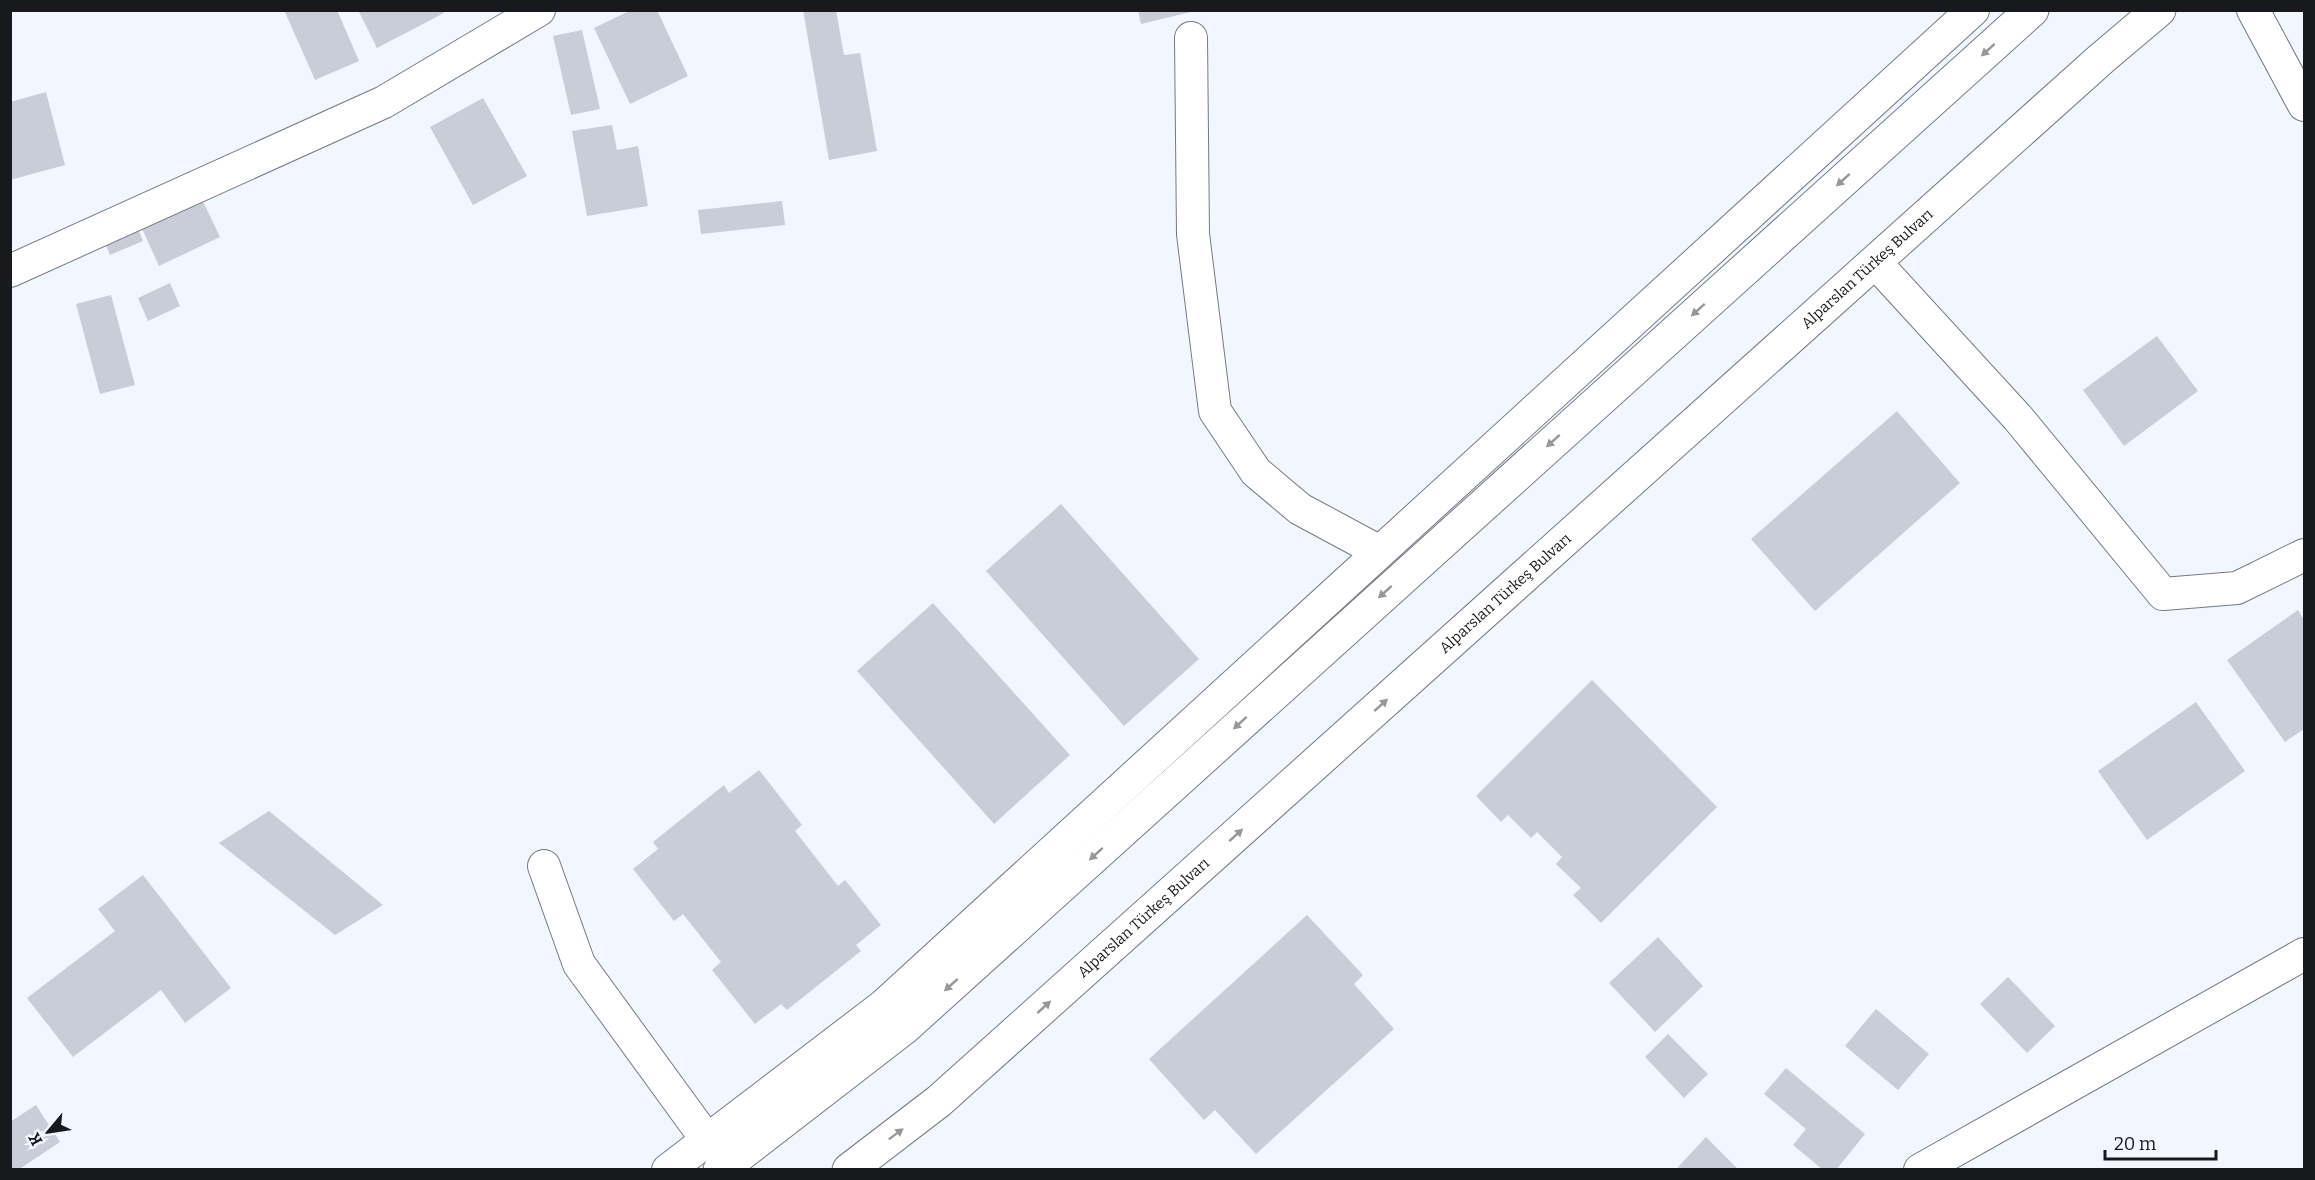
<svg xmlns="http://www.w3.org/2000/svg" width="2315" height="1180" font-family="Bitter,serif">
<rect width="100%" height="100%" fill="#f2f6ff"/>
<path fill="#c8cdd8" d="M 284,10 L 337,10 L 359,61 L 315,80 Z
M 358,10 L 443,10 L 444,13 L 377,48 Z
M 631,10 L 657,10 L 688,76 L 630,104 L 594,28 Z
M 803,10 L 836,10 L 844,55 L 860,53 L 877,151 L 829,160 Z
M 1138,10 L 1195,10 L 1195,11 L 1141,24 Z
M 582,30 L 600,109 L 571,115 L 553,36 Z
M 46,92 L 65,165 L 10,180 L 10,102 Z
M 483,98 L 527,176 L 473,205 L 430,127 Z
M 612,125 L 617,150 L 638,146 L 648,206 L 587,216 L 572,131 Z
M 199,193 L 220,237 L 159,266 L 139,222 Z
M 782,201 L 785,225 L 701,234 L 698,210 Z
M 135,221 L 143,241 L 110,255 L 102,235 Z
M 170,283 L 180,306 L 148,321 L 138,298 Z
M 111,295 L 135,385 L 100,394 L 76,304 Z
M 2157,336 L 2198,391 L 2124,446 L 2083,390 Z
M 1897,411 L 1960,483 L 1815,611 L 1751,539 Z
M 1061,504 L 1199,659 L 1124,726 L 986,571 Z
M 933,603 L 1070,755 L 994,824 L 857,671 Z
M 2298,610 L 2304,620 L 2304,729 L 2285,742 L 2227,660 Z
M 1592,680 L 1717,807 L 1601,923 L 1573,895 L 1581,888 L 1556,864 L 1562,857 L 1537,832 L 1531,838 L 1508,815 L 1501,822 L 1476,796 Z
M 2196,702 L 2245,771 L 2147,840 L 2098,771 Z
M 759,770 L 802,825 L 795,831 L 838,886 L 845,880 L 881,925 L 856,945 L 861,951 L 787,1010 L 781,1004 L 755,1024 L 712,970 L 721,962 L 683,914 L 674,921 L 633,869 L 658,849 L 653,842 L 724,785 L 729,793 Z
M 269,811 L 383,905 L 335,935 L 219,843 Z
M 143,875 L 231,988 L 185,1023 L 161,990 L 73,1057 L 27,998 L 115,931 L 98,909 Z
M 1307,915 L 1363,975 L 1354,984 L 1394,1029 L 1256,1154 L 1215,1110 L 1204,1120 L 1149,1059 Z
M 1658,937 L 1703,986 L 1655,1032 L 1609,983 Z
M 2008,977 L 2055,1026 L 2027,1053 L 1980,1004 Z
M 1876,1009 L 1929,1054 L 1898,1090 L 1845,1046 Z
M 1668,1034 L 1708,1074 L 1684,1098 L 1645,1057 Z
M 1786,1068 L 1865,1134 L 1836,1170 L 1823,1170 L 1793,1145 L 1806,1129 L 1764,1094 Z
M 36,1105 L 60,1142 L 18,1170 L 10,1170 L 10,1122 Z
M 1706,1137 L 1739,1170 L 1681,1170 L 1678,1167 Z"/>
<g fill="none" stroke-linecap="round" stroke-linejoin="round">
<g stroke="#747982" stroke-width="34">
<path id="street" d="M 2253,10 L 2304,105
M 1191,38 L 1193,234 L 1215,411 L 1256,472 L 1300,509 L 1380,552
M 1875,262 L 2018,418 L 2163,594 L 2237,588 L 2304,555
M 10,271 L 384,102 L 539,10
M 544,866 L 579,964 L 707,1140
M 668,1170 L 883,1006 L 1973,10
M 1920,1170 L 2304,954"/>
</g>
<g stroke="#747982" stroke-width="35">
<g id="secondary">
<path d="M 720,1170 L 904,1028 L 2032,10"/>
<path id="s1" d="M 849,1170 L 939,1101 L 2101,59 L 2159,10"/>
</g>
</g>
<use href="#street" stroke="#fff" stroke-width="32"/>
<use href="#secondary" stroke="#fff" stroke-width="33"/>
</g>
<defs><path id="oneway-solid" d="M-6-.8H1V-3.2L6.5 0L1 3.2V.8H-6Z" transform="scale(1.5)"/></defs>
<g fill="#979899">
<use href="#oneway-solid" transform="translate(1988 50) rotate(138)"/>
<use href="#oneway-solid" transform="translate(1843 180) rotate(138)"/>
<use href="#oneway-solid" transform="translate(1698 310) rotate(138)"/>
<use href="#oneway-solid" transform="translate(1553 441) rotate(138)"/>
<use href="#oneway-solid" transform="translate(1385 592) rotate(138)"/>
<use href="#oneway-solid" transform="translate(1381 705) rotate(-42)"/>
<use href="#oneway-solid" transform="translate(1240 723) rotate(138)"/>
<use href="#oneway-solid" transform="translate(1236 835) rotate(-42)"/>
<use href="#oneway-solid" transform="translate(1096 854) rotate(138)"/>
<use href="#oneway-solid" transform="translate(951 985) rotate(138)"/>
<use href="#oneway-solid" transform="translate(1044 1007) rotate(-42)"/>
<use href="#oneway-solid" transform="translate(896 1134) rotate(-37)"/>
</g>
<g text-anchor="middle" dominant-baseline="central" stroke-width="4.5" stroke-linejoin="round" paint-order="stroke">
<g font-size="15" fill="#18191d" stroke="#f2f6ff">
<text stroke="none"><textPath href="#s1" startOffset="1360">Alparslan Türkeş Bulvarı</textPath></text>
<text stroke="none"><textPath href="#s1" startOffset="874">Alparslan Türkeş Bulvarı</textPath></text>
<text stroke="none"><textPath href="#s1" startOffset="388">Alparslan Türkeş Bulvarı</textPath></text>
</g>
</g>
<rect width="2315" height="1180" fill="none" stroke="#18191d" stroke-width="24"/>
<g transform="translate(48 1132) rotate(241)" stroke="#f2f6ff" stroke-width="4.5" paint-order="stroke">
<path d="M0-4.5L10 22L0 15L-10 22Z" fill="#18191d"/>
<text y="-9" font-size="16" font-weight="bold" text-anchor="middle" fill="#18191d">K</text>
</g>
<path d="M2105 1150v9h111v-9" fill="none" stroke="#18191d" stroke-width="3"/>
<text x="2114" y="1150" font-size="18" fill="#18191d" stroke="#f2f6ff" stroke-width="4.5" paint-order="stroke">20 m</text>
</svg>
